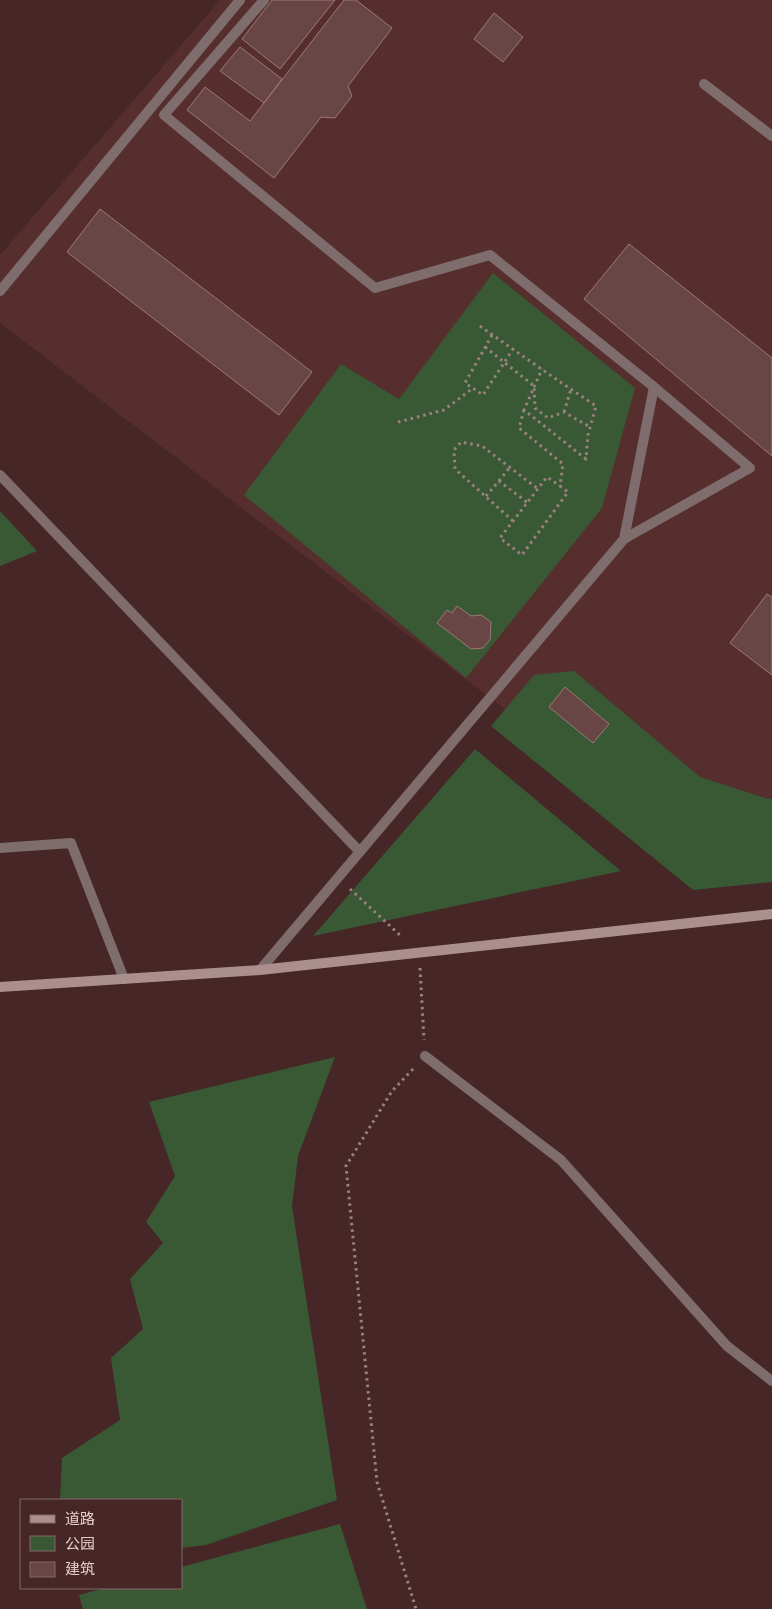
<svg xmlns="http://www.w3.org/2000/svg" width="772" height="1609" font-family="Rubik,'Noto Sans SC',sans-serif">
<rect width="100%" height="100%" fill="#462626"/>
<path fill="#552e2d" d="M 220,0 L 772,0 L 772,849 L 698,857 L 0,323 L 0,255 Z"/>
<path fill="#395935" d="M 493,273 L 635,388 L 602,508 L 466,678 L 244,495 L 341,364 L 399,399 Z
M 0,511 L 37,551 L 0,566 Z
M 574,671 L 700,777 L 768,799 L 772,798 L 772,882 L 693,890 L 491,726 L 534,675 Z
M 475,749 L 621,871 L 313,936 Z
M 335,1057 L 298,1156 L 292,1206 L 337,1500 L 206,1545 L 181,1548 L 181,1500 L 60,1500 L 62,1458 L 120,1420 L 111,1358 L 143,1329 L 130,1279 L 163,1243 L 146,1222 L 175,1176 L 149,1102 Z
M 340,1524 L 367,1609 L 83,1609 L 79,1595 L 105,1588 L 181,1588 L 181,1567 Z"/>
<path fill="#684645" stroke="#9f7978" d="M 272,0 L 335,0 L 280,69 L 242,39 Z
M 344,0 L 356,0 L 392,28 L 348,86 L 352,96 L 335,118 L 321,117 L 274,178 L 187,110 L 205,87 L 250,121 Z
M 494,13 L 523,37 L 503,62 L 474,39 Z
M 240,47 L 282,79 L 264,103 L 220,71 Z
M 100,209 L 312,372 L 279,415 L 67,252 Z
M 629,244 L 772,358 L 772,456 L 584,299 Z
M 767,594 L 772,597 L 772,675 L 730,643 Z
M 457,606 L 471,616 L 481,615 L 491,622 L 490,640 L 483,648 L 471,649 L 437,623 L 447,610 L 452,613 Z
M 565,687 L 609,724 L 593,743 L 549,707 Z"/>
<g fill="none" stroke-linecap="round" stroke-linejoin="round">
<path stroke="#9b8180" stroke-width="3" stroke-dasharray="2.5 4" stroke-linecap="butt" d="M 480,326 C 518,353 557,380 596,406 L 588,435 L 586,459 L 524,410 L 542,369
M 492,335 L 465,383 L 483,395 L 513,349
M 485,347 L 534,386 L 535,408 L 548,418 L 564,412 L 590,427
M 524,410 L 519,428 L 563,464 L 560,486 L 568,492 L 522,555 L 500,538 L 547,477 L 560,486
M 564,412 L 571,389
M 398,422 L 444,410 L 473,388
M 499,481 L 510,467
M 486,496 L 499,481 L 528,503
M 513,521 L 455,469 L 454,450 L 461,442 L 482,446 L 538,489
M 350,889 L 402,937
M 420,968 L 424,1040
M 413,1069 L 392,1091 L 346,1166 L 377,1482 L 416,1609"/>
<path stroke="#7e6d6c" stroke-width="10" d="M 0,291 L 240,0
M 425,1056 L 561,1160 L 727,1346 L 772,1381"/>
<path stroke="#7e6d6c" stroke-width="10" d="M 264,0 L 164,115 L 375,288 L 490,255 L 654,387 L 624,539
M 704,84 L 772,136
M 0,475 L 360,852
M 0,848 L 71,843 L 124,979
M 260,970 L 624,539 L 750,468 L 654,387"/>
<path stroke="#aa8f8e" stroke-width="10" d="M 0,987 L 260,970 L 772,914"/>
</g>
<rect x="20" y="1499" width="162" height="90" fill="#462626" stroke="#856968"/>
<rect x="30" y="1515" width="25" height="8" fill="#aa8f8e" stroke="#856968"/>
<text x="65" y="1524" font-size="15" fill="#e3cecc">道路</text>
<rect x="30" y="1536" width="25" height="15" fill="#395935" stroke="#856968"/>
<text x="65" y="1549" font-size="15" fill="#e3cecc">公园</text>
<rect x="30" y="1562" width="25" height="15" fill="#684645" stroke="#856968"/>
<text x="65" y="1574" font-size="15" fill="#e3cecc">建筑</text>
</svg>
